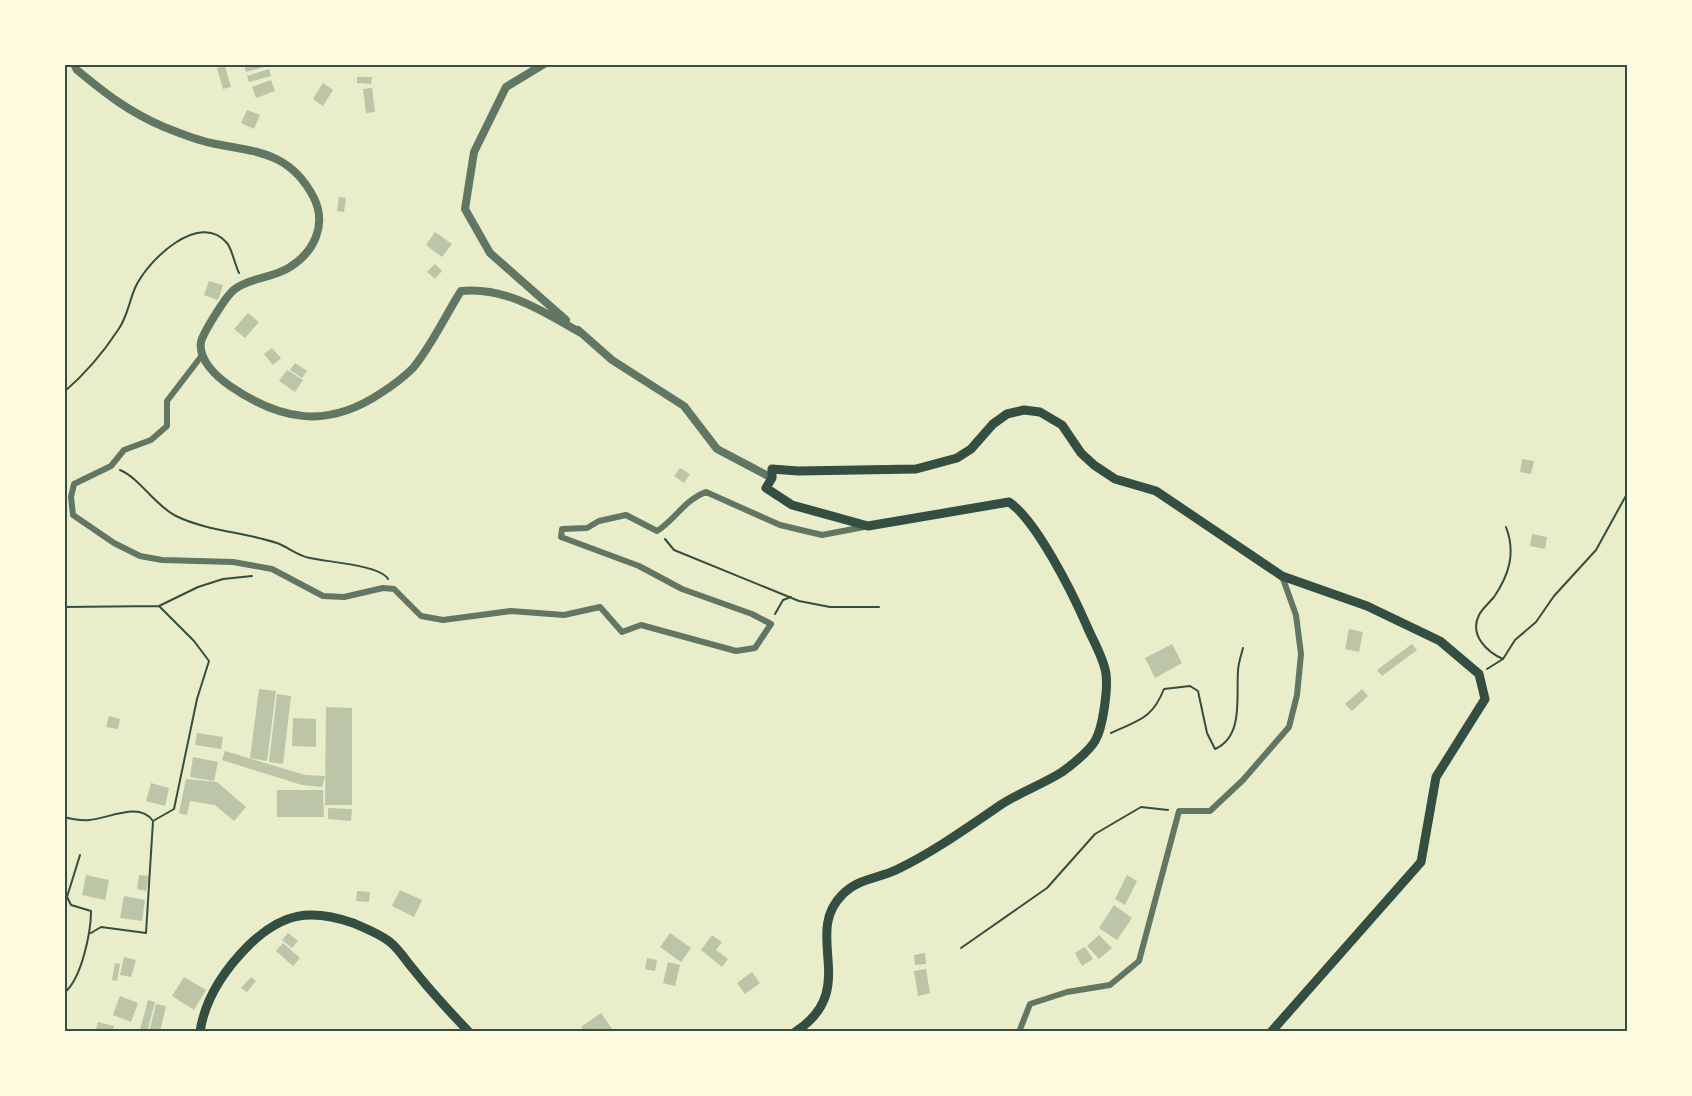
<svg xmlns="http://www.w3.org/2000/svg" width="1692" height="1096" font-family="Commissioner,sans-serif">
<rect width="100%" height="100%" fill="#e9edc9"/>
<path fill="#bcc5a7" d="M 244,64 L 267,64 L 268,66 L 246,72 Z
M 225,66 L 231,87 L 223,89 L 217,68 Z
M 269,69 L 271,76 L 249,82 L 247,76 Z
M 357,77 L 372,77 L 371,84 L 357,83 Z
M 271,80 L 275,91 L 256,98 L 252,87 Z
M 323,83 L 333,90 L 323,106 L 313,99 Z
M 372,88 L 375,112 L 366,113 L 363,89 Z
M 247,110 L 260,115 L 254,129 L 241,123 Z
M 339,197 L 346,198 L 344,212 L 337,211 Z
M 435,232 L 452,244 L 442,257 L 426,245 Z
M 435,264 L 442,271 L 435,279 L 427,272 Z
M 209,281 L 223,285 L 218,300 L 204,295 Z
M 248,313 L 259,322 L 245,338 L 234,329 Z
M 272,348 L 281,358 L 273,365 L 264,354 Z
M 295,363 L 307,371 L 302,378 L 290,370 Z
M 287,370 L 303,380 L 295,392 L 279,381 Z
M 1522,459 L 1534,461 L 1531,474 L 1520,472 Z
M 680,468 L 690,474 L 684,483 L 674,476 Z
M 1532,534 L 1547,537 L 1545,549 L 1530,546 Z
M 1349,629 L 1363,632 L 1359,652 L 1345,649 Z
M 1172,644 L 1182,663 L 1155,678 L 1145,658 Z
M 1412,644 L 1417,650 L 1382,676 L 1377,670 Z
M 259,689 L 276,691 L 267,761 L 250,758 Z
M 1362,689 L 1368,696 L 1352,711 L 1345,704 Z
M 277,694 L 291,696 L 283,764 L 269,762 Z
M 326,707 L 352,708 L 352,805 L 325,805 Z
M 109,716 L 120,719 L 118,729 L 106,727 Z
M 293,718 L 316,719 L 316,747 L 292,746 Z
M 197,733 L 223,737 L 221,749 L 195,745 Z
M 225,751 L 305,775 L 325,776 L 322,787 L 302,785 L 222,760 Z
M 193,757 L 218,762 L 214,781 L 190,777 Z
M 186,779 L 217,782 L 246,807 L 234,821 L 215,805 L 190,801 L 187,815 L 179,813 Z
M 151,783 L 169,788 L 165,806 L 146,801 Z
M 277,790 L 323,790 L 324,817 L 277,817 Z
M 328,808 L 352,809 L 351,821 L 328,819 Z
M 86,875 L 109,880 L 105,900 L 82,895 Z
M 139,875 L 149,876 L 146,891 L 137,889 Z
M 1127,875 L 1137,881 L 1125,905 L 1115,899 Z
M 400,890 L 422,900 L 414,917 L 392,906 Z
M 357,891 L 370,892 L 369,902 L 356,901 Z
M 124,896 L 145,900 L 142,921 L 120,918 Z
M 1114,905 L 1132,918 L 1117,940 L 1099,928 Z
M 288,933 L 298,941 L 292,948 L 282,940 Z
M 670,933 L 691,948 L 681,962 L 660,947 Z
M 712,935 L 722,942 L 716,950 L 728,959 L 722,967 L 701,950 Z
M 1099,935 L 1112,948 L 1099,959 L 1087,946 Z
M 283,943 L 300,958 L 293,966 L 276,951 Z
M 1085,947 L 1093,959 L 1082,966 L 1075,953 Z
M 925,953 L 926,964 L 915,965 L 914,955 Z
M 124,957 L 136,960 L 131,977 L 120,975 Z
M 647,958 L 657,960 L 655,971 L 645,969 Z
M 668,962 L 680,965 L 675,986 L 663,983 Z
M 115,963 L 120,964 L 117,981 L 112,980 Z
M 926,969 L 930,993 L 918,996 L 914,971 Z
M 752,972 L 760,983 L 745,994 L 737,983 Z
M 184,977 L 206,990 L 194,1010 L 172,996 Z
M 251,977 L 256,981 L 247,992 L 241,988 Z
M 120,996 L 138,1003 L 131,1022 L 113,1015 Z
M 148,1000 L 155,1002 L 147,1032 L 140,1030 Z
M 156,1004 L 166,1006 L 160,1032 L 149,1032 Z
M 601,1013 L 614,1032 L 584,1032 L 581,1027 Z
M 98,1022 L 114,1026 L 113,1032 L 95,1032 Z"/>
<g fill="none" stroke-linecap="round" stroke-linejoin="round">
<path stroke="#344e41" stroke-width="2" d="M 64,392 C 85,374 103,353 118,330 C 127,318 129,302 135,288 C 147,261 199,210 227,243 C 232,249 235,265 239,273
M 120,470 C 141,479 154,505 176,516 C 207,531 244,532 277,543 C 288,547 298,556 310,558 C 327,562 380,565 388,579
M 665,539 L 674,550 L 799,601 L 830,607 L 879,607
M 64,607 L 159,606 L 198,587 L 223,579 L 252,576
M 775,614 L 783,600 L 791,597
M 1503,659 C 1487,652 1469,635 1479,615 C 1482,609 1489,603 1494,597 C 1509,575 1516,553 1506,527
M 1487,669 L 1503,659 L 1515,640 L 1536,622 L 1554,596 L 1596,550 L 1628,492
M 1111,733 C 1139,720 1152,719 1164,689 L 1190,686 L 1198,691 L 1207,733 L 1215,749 C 1244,736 1236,697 1238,671 C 1238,664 1241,656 1243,648
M 64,817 C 72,819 81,821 89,820 C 108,819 139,801 153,821 L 146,933 L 101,927 L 91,933
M 153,821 L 174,809 L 197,699 L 209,661 L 194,641 L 159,606
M 961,948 L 1047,888 L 1095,834 L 1141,807 L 1168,810
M 64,993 C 82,979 91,931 91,911 L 71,905 L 67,897 L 80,855"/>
<path stroke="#617663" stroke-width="6" d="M 203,354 L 167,401 L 167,426 L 151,440 L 124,450 L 111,466 L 74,484 L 71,497 L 73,515 L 114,543 L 140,556 L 162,560 L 233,562 L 272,569 L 323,596 L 344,597 L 383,588 L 394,589 L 421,616 L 443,620 L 511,611 L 564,615 L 600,607 L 622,632 L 641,625 L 736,651 L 755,648 L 771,624 L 752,614 L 682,589 L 639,566 L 561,537 L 562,529 L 587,528 L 599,521 L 626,515 L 657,531 C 675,520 684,500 706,492 L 780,525 L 822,535 L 864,527
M 1019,1032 L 1030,1004 L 1067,992 L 1110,985 L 1139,961 L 1179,811 L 1210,811 L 1243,780 L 1289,727 L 1297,695 L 1301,654 L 1296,615 L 1282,576"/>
<path stroke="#617663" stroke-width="8" d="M 74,64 L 77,70 C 106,94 129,112 164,127 C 179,133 196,140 211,143 C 255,152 290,151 314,198 C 327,225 314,252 290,267 C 274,278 251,277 235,289 C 227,294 203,333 201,342 C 198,360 217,377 230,386 C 281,421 327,429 381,393 C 392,386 403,378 413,368 C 432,345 445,316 461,291 C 505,286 544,312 581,333
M 544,64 L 506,87 L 474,152 L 465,209 L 490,253 L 566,320
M 578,330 L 612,360 L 684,406 L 717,449 L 772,478"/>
<path stroke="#344e41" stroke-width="9" d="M 200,1032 C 205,997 225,969 249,945 C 282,913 310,908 353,923 C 365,928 380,934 390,942 C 399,949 406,961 414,970 C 431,992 450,1012 469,1032
M 795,1032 C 861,990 802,935 842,895 C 858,878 878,879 898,869 C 935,851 968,827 1002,804 C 1021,792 1043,784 1062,772 C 1072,765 1089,751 1095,741 C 1103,728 1108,689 1106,674 C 1104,658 1092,639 1086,624 C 1072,592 1036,520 1009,502 L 868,526 L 792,505 L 766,488 L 772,478 L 772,469 L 798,471 L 916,469 L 957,458 L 971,449 L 993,424 L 1007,414 L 1024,410 L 1040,412 L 1062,425 L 1081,453 L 1094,465 L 1115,479 L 1156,491 L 1282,576 L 1367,606 L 1440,641 L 1479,674 L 1485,699 L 1436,777 L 1421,862 L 1271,1032"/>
</g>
<rect width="1692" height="1096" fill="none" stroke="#fefae0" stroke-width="132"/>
<rect x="66" y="66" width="1560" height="964" fill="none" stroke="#344e41" stroke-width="2"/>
</svg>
